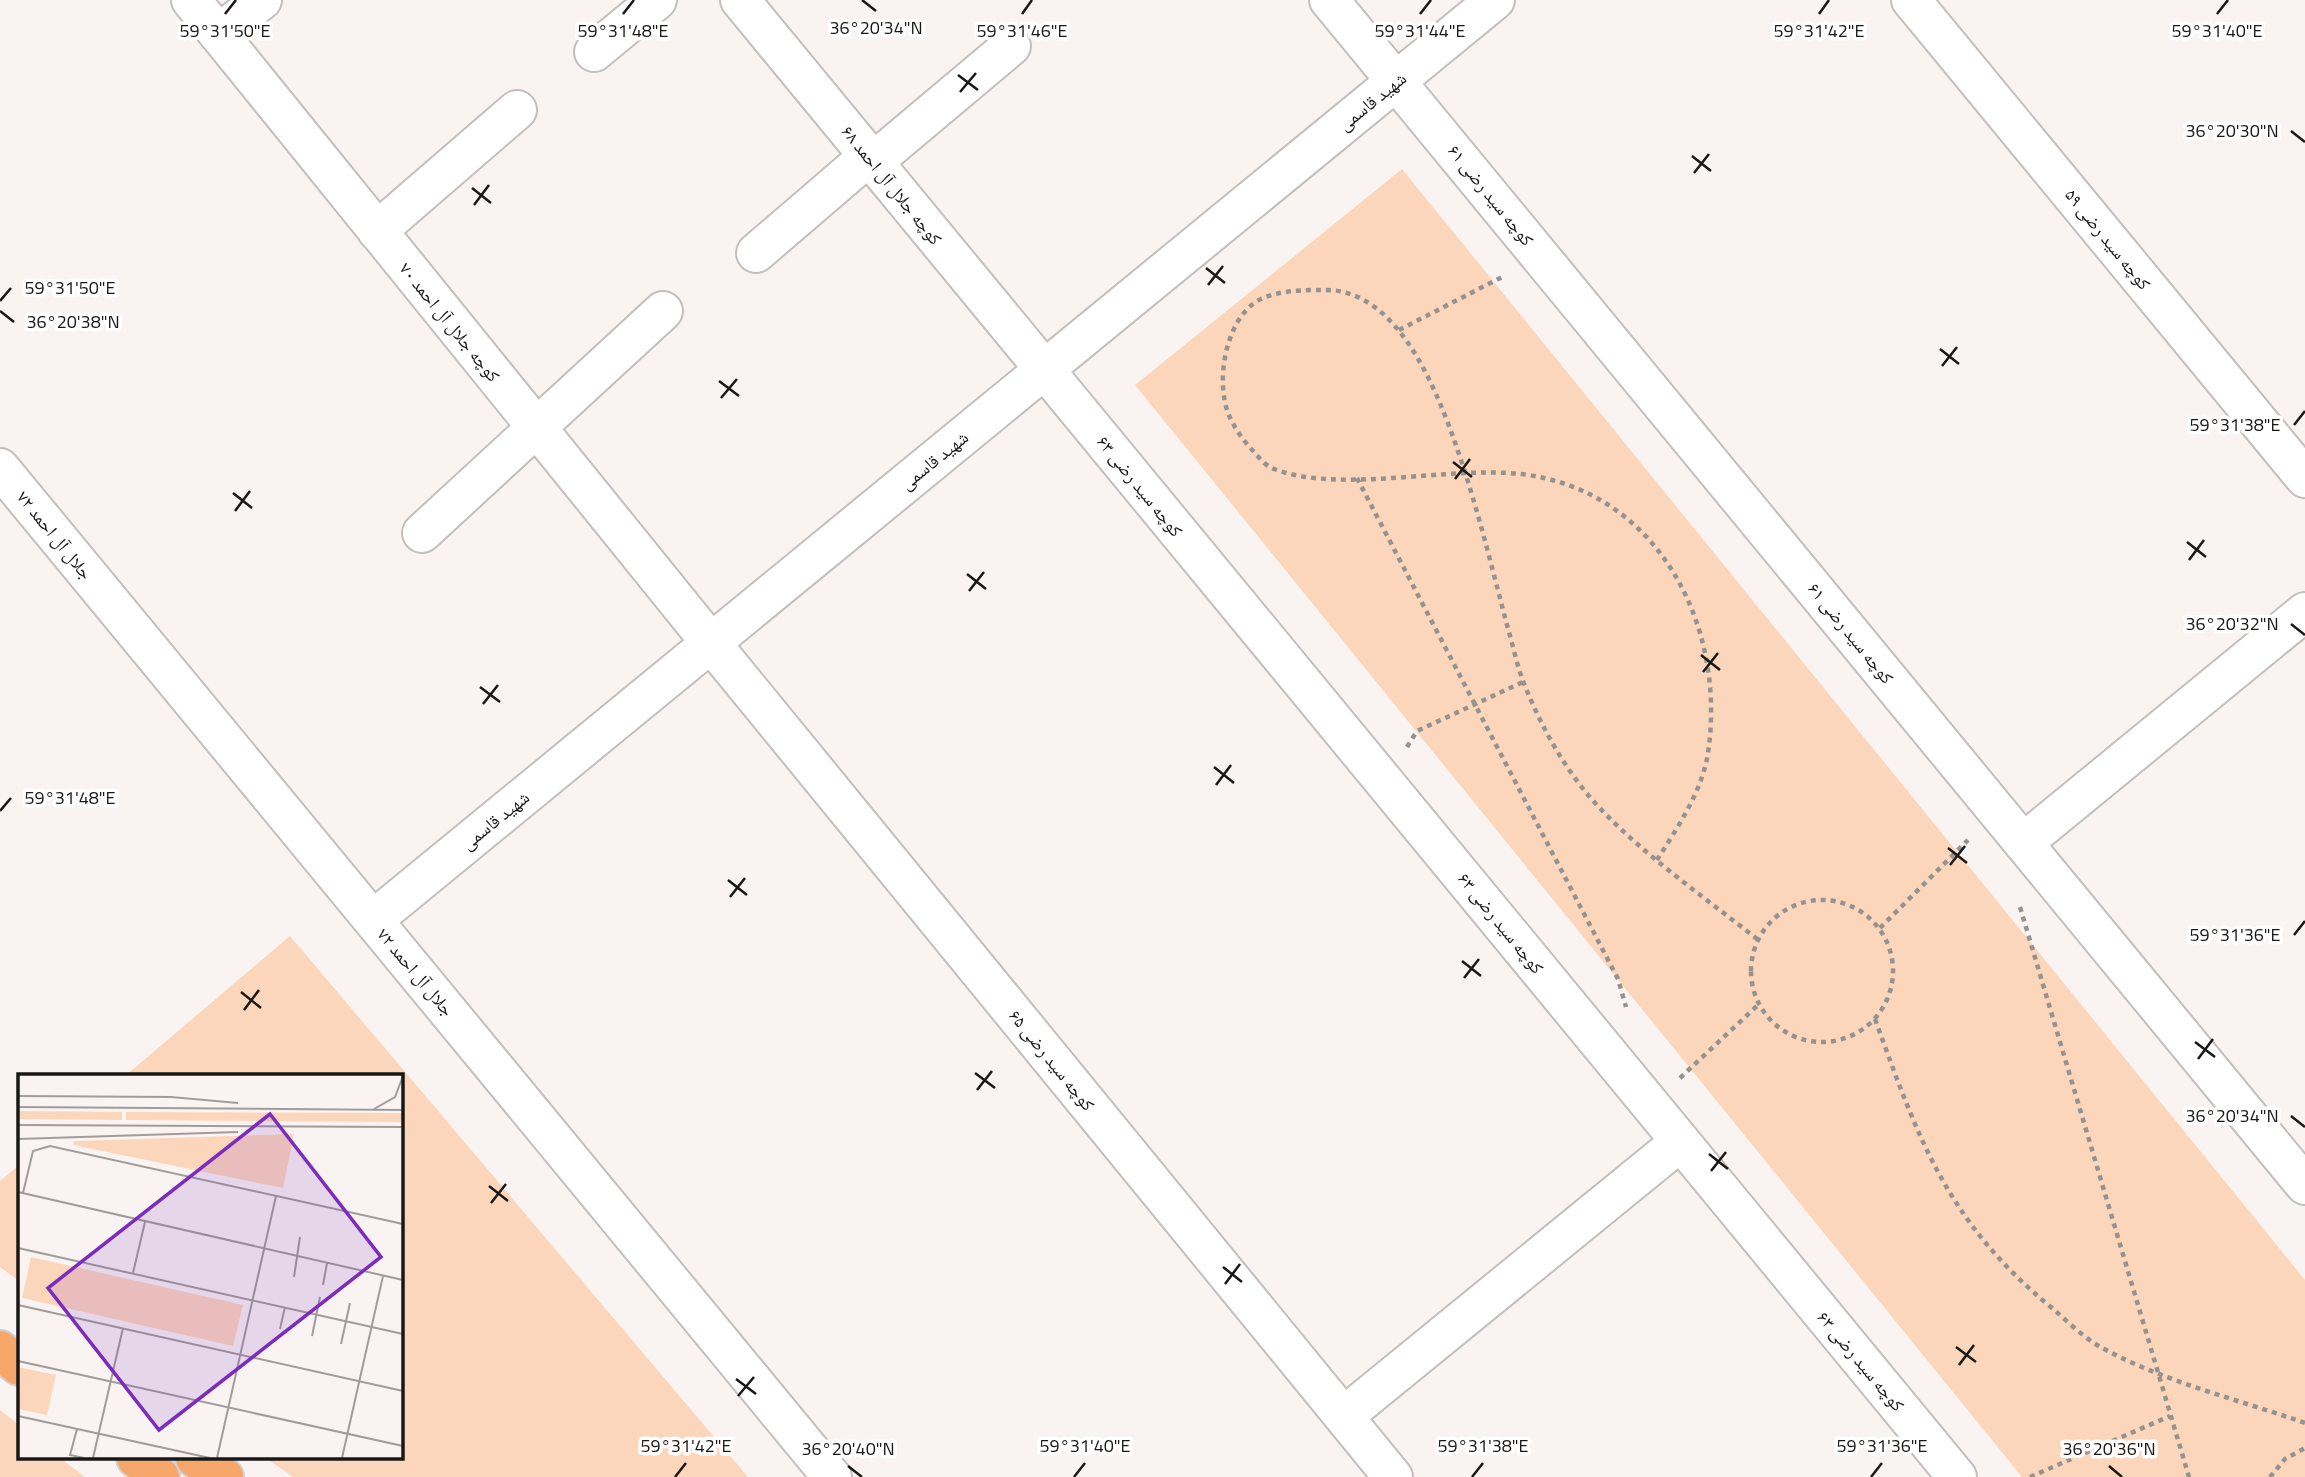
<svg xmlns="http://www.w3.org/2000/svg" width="2305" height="1477" font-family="'Titillium Web','Noto Naskh Arabic',sans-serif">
<rect width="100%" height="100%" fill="#f9f4f1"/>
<path fill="#fcd6bb" d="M 1402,169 L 2305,1280 L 2305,1477 L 2022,1477 L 1135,385 Z
M 290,936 L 748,1477 L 293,1477 L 266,1458 L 401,1458 L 401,1076 L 125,1076 Z
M 19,1165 L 19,1281 L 0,1267 L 0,1181 Z
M 0,1410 L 19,1425 L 19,1458 L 60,1458 L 85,1477 L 0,1477 Z"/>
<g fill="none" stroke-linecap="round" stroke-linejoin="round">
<g stroke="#c3bfbc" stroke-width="42">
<path id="minor" d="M 191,0 L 711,643 L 1393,1477
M 740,0 L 1957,1477
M 1329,0 L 2305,1185
M 1911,0 L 2305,478
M 218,34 L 262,0
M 594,52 L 657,0
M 873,162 L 1011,46
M 377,231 L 517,110
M 756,253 L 869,156
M 0,468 L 832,1477
M 422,533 L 663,311
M 2023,843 L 2305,612
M 373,920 L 1495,0
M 1344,1416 L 1680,1142"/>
</g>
<g stroke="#d1d1d1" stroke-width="42">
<path id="highway" d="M 0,1350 L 19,1366
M 136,1458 L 160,1477
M 195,1458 L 224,1477"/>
</g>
<path stroke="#969290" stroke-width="4.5" stroke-dasharray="5 5" stroke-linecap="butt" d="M 1399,330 L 1504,276
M 1357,478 L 1618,979 L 1626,1007
M 1407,747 L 1417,731 L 1523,682
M 1657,860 C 1677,828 1702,792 1708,753 C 1727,626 1658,490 1521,474 C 1446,466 1340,494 1274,469 C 1266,466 1260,459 1254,452 C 1240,437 1226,417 1224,396 C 1219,365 1230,314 1261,299 C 1280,290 1304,290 1324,290 C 1403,288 1443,406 1463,466 C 1480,518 1493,572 1507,625 C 1513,645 1517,667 1525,686 C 1542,728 1565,770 1596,804 C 1643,855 1703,896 1757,939
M1751 971a71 71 0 1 1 142 0a71 71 0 1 1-142 0Z
M 2020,907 L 2189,1477
M 1880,928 L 1968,840
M 1875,1019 C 1919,1141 1948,1223 2052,1308 C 2066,1320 2081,1335 2097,1345 C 2160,1381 2237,1399 2305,1423
M 1680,1078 L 1758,1005
M 2030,1477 L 2170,1416
M 2270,1477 L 2285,1459 L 2305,1448"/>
<use href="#minor" stroke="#fff" stroke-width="38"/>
<use href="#highway" stroke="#f8a76a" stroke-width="38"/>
</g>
<path fill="none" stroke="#1a1817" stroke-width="2.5" d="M 862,0 L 876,11M 225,14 L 236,0M 623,14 L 634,0M 1022,14 L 1032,0M 1420,14 L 1431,0M 1819,14 L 1829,0M 2217,14 L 2228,0M 958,75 L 978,90M 960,92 L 976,73M 2291,131 L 2305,142M 1692,156 L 1711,171M 1694,173 L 1709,154M 472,188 L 491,203M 474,205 L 489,185M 1206,268 L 1225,283M 1208,285 L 1223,266M 0,301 L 11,288M 0,311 L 14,322M 1940,349 L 1959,364M 1942,366 L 1957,347M 719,381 L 739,396M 721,398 L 737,379M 2294,425 L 2305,411M 1453,462 L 1472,477M 1455,479 L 1470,459M 233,493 L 252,508M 235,511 L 250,491M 2187,542 L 2206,557M 2189,560 L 2204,540M 967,574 L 986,589M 969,591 L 984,572M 2291,624 L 2305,635M 1701,655 L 1720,670M 1703,672 L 1718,653M 480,687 L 500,702M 483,704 L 498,685M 1214,767 L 1234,783M 1216,785 L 1231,765M 0,811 L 11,798M 1948,848 L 1967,863M 1950,865 L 1965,846M 728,880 L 747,895M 730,897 L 745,878M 2294,935 L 2305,921M 1462,961 L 1481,976M 1464,978 L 1479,959M 241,992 L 261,1008M 244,1010 L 259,990M 2195,1042 L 2215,1057M 2198,1059 L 2213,1039M 975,1073 L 995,1088M 977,1090 L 992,1071M 2291,1116 L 2305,1127M 1709,1154 L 1728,1169M 1711,1171 L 1726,1152M 489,1186 L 508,1201M 491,1203 L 506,1184M 1223,1267 L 1242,1282M 1225,1284 L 1240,1264M 1956,1347 L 1976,1362M 1959,1365 L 1974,1345M 736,1379 L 756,1394M 738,1396 L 754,1377M 848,1466 L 862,1477M 2109,1466 L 2122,1477M 675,1477 L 686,1463M 1074,1477 L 1085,1463M 1472,1477 L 1483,1463M 1871,1477 L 1882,1463"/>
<g text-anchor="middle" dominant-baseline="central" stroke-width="7" stroke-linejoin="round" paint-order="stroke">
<g font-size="18" fill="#1a1817" stroke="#fff">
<text transform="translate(1372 101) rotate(-39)">شهید قاسمی</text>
<text transform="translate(892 185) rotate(51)">کوچه جلال آل احمد ۶۸</text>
<text transform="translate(1491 195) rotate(51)">کوچه سید رضی ۶۱</text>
<text transform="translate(2108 239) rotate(51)">کوچه سید رضی ۵۹</text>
<text transform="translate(450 322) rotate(51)">کوچه جلال آل احمد ۷۰</text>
<text transform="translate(934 460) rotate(-39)">شهید قاسمی</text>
<text transform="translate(1140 486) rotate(51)">کوچه سید رضی ۶۳</text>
<text transform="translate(55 535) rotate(51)">جلال آل احمد ۷۲</text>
<text transform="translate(1851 633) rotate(51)">کوچه سید رضی ۶۱</text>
<text transform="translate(495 820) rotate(-39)">شهید قاسمی</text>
<text transform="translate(1501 923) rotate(51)">کوچه سید رضی ۶۳</text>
<text transform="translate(416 972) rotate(50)">جلال آل احمد ۷۲</text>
<text transform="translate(1052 1060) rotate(51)">کوچه سید رضی ۶۵</text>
<text transform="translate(1861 1361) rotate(50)">کوچه سید رضی ۶۳</text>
</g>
</g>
<g transform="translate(18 1074)">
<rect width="385" height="385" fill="#f9f4f1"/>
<path d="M 0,37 L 104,38 L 104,46 L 0,45 ZM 108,38 L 385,39 L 385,48 L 108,46 ZM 276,60 L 265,114 L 55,71 L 56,67 ZM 13,183 L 225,231 L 215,272 L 4,224 ZM 0,293 L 38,301 L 29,341 L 0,335 Z" fill="#fcd6bb"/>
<path fill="none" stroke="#a09c9a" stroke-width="2" d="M 0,22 L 153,23 L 220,29M 0,33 L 385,36M 356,35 L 377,23 L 385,2M 0,51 L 385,53M 0,65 L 220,58M 0,118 L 385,206M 5,119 L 15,77 L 32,72 L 385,150M 0,174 L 385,260M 115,199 L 127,148M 276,203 L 282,163M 305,211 L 309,189M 0,231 L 385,317M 262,255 L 267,233M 294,262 L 302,223M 323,270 L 332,229M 0,287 L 385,372M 0,342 L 192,384M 59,355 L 52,381 L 66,384M 75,384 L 105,254M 199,384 L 258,122M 324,384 L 365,202"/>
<path fill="#7b2cbf" fill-opacity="0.15" stroke="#7b2cbf" stroke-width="3.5" d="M 252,40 L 363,183 L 141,356 L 30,214 Z"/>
<rect width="385" height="385" fill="none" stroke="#1a1817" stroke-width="3.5"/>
</g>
<g font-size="18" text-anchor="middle" fill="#1a1817" stroke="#fff" stroke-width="7" stroke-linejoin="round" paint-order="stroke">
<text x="876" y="34">36°20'34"N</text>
<text x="225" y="37">59°31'50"E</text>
<text x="623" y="37">59°31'48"E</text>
<text x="1022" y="37">59°31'46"E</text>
<text x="1420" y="37">59°31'44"E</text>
<text x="1819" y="37">59°31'42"E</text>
<text x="2217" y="37">59°31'40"E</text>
<text x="2232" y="137">36°20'30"N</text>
<text x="70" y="294">59°31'50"E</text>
<text x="73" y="328">36°20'38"N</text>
<text x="2235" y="431">59°31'38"E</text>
<text x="2232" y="630">36°20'32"N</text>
<text x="70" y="804">59°31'48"E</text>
<text x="2235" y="941">59°31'36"E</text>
<text x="2232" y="1122">36°20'34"N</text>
<text x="686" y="1452">59°31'42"E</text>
<text x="1085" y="1452">59°31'40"E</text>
<text x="1483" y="1452">59°31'38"E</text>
<text x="1882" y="1452">59°31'36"E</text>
<text x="848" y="1455">36°20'40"N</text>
<text x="2109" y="1455">36°20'36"N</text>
</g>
</svg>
